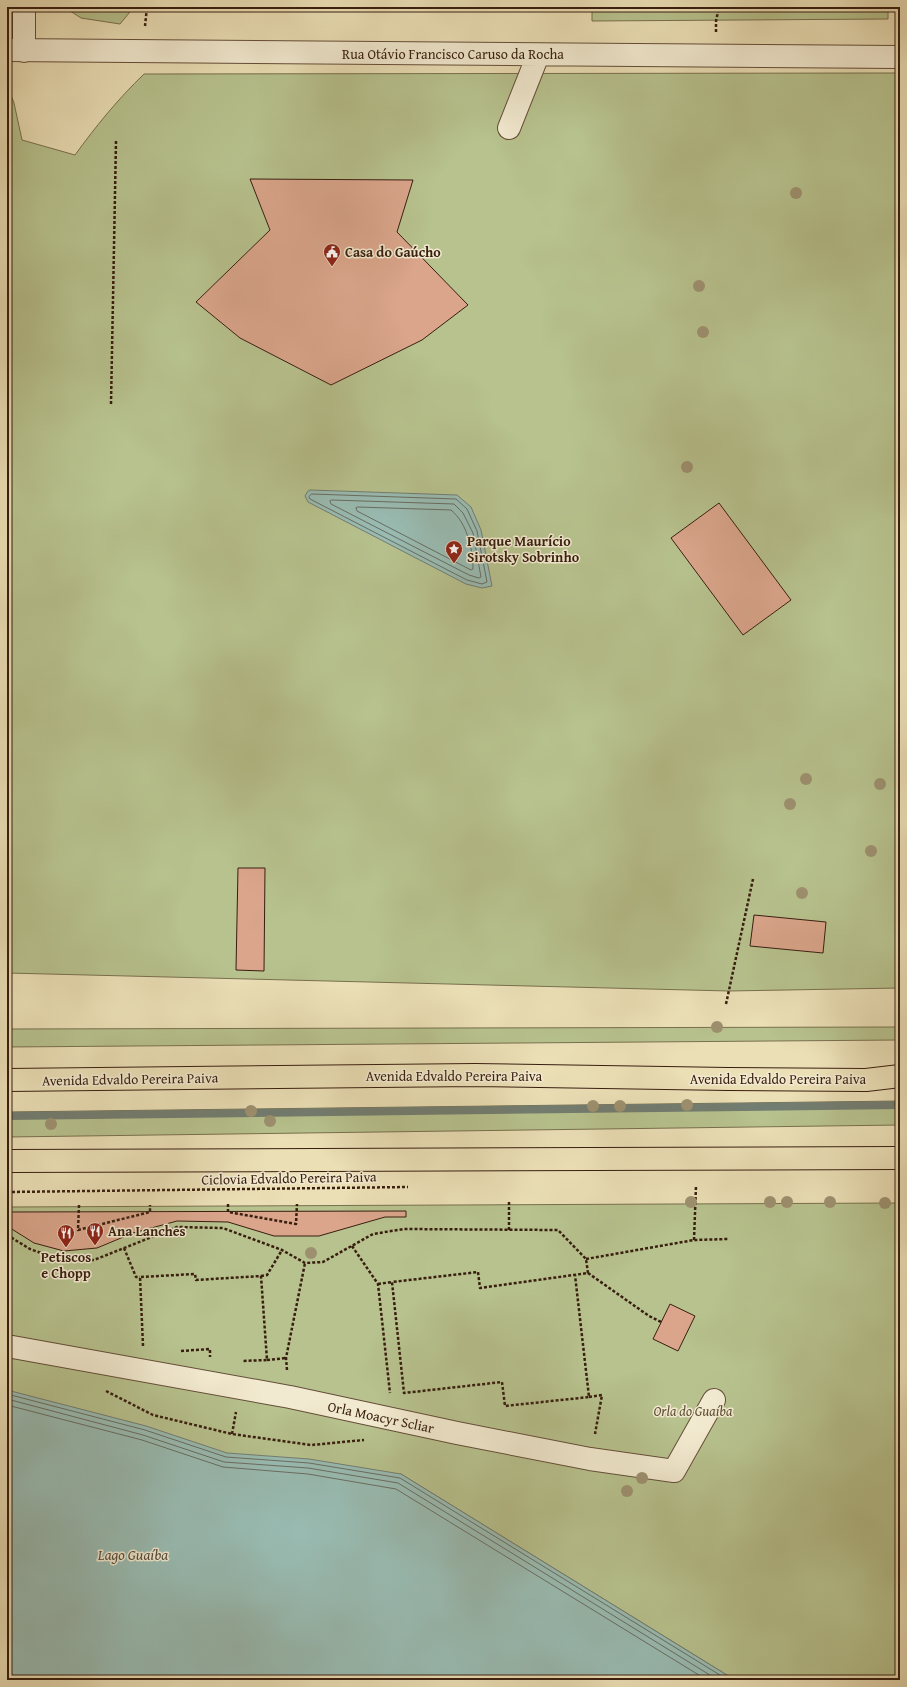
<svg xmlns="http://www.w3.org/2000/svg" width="907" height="1687" font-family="'Gentium Book Plus',serif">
<rect width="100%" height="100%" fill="#ebdfb6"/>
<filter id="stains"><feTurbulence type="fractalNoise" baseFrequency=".005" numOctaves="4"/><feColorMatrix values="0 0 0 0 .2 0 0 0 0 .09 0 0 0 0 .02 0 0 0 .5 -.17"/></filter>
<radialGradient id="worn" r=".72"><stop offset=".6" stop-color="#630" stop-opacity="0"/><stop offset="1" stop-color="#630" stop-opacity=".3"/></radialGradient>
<path fill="#b7c28e" stroke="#78704e" d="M 64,7 L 134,7 L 120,24 L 81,18 Z
M 592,7 L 888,7 L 888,19 L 592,21 Z
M 900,73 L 900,988 L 729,991 L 7,973 L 7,85 L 14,103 L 22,140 L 75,155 C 96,126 118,99 144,74 Z
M 900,1027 L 900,1040 L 7,1047 L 7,1029 Z
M 900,1101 L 900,1125 L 7,1137 L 7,1112 Z
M 900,1203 L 900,1680 L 735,1680 L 401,1474 L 7,1484 L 7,1207 Z"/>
<path fill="#99bcb3" stroke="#727d71" d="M 310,490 L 457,495 L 471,507 L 481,530 L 492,586 L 482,588 L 466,584 L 308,502 L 305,496 L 308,491 Z
M 7,1390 L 146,1426 L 227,1453 L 309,1459 L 401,1474 L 735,1680 L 7,1680 Z"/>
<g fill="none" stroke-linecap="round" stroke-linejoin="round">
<path stroke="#686d61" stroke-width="1" d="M 312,494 L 456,499 L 467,509 L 477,531 L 487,582 L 482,584 L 467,580 L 310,499 L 309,497 Z
M 332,500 L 454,504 L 463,513 L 473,533 L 481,577 L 479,578 L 469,575 L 331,504 L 330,501 Z
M 358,507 L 451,510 C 467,523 473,549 473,569 L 471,570 L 357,511 L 356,508 Z
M 7,1394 L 145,1430 L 226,1457 L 309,1463 L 400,1478 L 728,1680
M 7,1399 L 143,1435 L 224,1462 L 308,1468 L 398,1483 L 718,1680
M 7,1405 L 142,1440 L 223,1467 L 308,1474 L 396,1489 L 707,1680"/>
<path stroke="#727d71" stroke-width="8" d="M 7,1116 L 900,1105"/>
</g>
<path fill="#daa58b" stroke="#381e0f" d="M 250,179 L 413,180 L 397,232 L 468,305 L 422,340 L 331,385 L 240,338 L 196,302 L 270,230 Z
M 719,503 L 791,600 L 743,635 L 671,538 Z
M 238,868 L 265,868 L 264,971 L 236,970 Z
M 754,915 L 826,922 L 823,953 L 750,946 Z
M 406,1211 L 406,1217 L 385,1217 L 319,1236 L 274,1236 L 228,1222 L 177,1221 L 133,1233 L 97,1248 L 64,1251 L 34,1243 L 7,1226 L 7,1212 Z
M 670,1304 L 695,1316 L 678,1351 L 653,1339 Z"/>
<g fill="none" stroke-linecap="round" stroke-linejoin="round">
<g stroke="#654e39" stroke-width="24">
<path id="minor" d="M 7,50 L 900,57
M 24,51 L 24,7
M 509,128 L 538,55
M 7,1346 L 290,1397 L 457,1433 L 590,1459 L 674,1471 L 714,1400"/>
</g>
<g stroke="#381e0f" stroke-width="24">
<path id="major" d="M 7,1080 L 475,1075 L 728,1079 L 866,1080 L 900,1076
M 7,1161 L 900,1158"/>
</g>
<path stroke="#381e0f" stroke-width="2.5" stroke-dasharray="3 2" stroke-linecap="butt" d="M 145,26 L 147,7
M 716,32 L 716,21 L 719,7
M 111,404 L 116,141
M 726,1004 L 753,879
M 7,1192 L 408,1187
M 509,1202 L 509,1230
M 228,1204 L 228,1212 L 296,1224 L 297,1204
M 79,1205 L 78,1230 L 150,1212 L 150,1205
M 7,1235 L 30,1249 L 63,1261 L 94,1260 L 177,1227 L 223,1228 L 282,1250 L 305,1263 L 323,1262 L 373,1234 L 404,1229 L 558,1230 L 586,1259 L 588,1273 L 480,1288 L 478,1272 L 392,1282 L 404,1393 L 502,1382 L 505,1406 L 589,1397 L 575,1275
M 694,1240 L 696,1186
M 352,1246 L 378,1284 L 390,1393
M 124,1248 L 136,1277 L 140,1277
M 586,1259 L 694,1240 L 728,1239
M 588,1273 L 649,1316 L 661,1322
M 261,1276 L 267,1275 L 282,1250
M 378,1284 L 392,1282
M 143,1346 L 140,1277 L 195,1274 L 196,1280 L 261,1276 L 267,1360 L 242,1361
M 181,1351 L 210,1349 L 210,1357
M 267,1360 L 286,1358
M 287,1370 L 286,1358 L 305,1263
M 106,1391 L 153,1415 L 232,1434 L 311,1445 L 364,1440
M 589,1397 L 602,1395 L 595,1434
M 232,1434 L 236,1412"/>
<use href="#minor" stroke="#f2ead0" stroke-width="22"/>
<use href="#major" stroke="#ebdfb6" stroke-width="22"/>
</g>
<g fill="#9d906f">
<circle cx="796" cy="193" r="6"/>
<circle cx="699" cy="286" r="6"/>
<circle cx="703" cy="332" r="6"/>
<circle cx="687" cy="467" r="6"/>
<circle cx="806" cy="779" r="6"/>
<circle cx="880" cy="784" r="6"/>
<circle cx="790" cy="804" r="6"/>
<circle cx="871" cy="851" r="6"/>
<circle cx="802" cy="893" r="6"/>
<circle cx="717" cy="1027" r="6"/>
<circle cx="687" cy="1105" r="6"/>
<circle cx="593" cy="1106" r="6"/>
<circle cx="620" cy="1106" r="6"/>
<circle cx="251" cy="1111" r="6"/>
<circle cx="270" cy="1121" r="6"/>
<circle cx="51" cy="1124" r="6"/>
<circle cx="691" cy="1202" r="6"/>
<circle cx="770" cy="1202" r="6"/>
<circle cx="787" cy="1202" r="6"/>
<circle cx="830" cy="1202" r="6"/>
<circle cx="885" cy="1203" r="6"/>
<circle cx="311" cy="1253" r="6"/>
<circle cx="642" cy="1478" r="6"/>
<circle cx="627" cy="1491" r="6"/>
</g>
<defs>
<g id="civic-pin" transform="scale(0.9)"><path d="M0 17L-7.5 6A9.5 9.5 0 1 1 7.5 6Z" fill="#8f2418" stroke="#f2ead0"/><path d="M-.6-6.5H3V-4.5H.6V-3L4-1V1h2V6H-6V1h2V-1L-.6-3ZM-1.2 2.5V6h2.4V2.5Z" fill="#fff"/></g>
<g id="sight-pin" transform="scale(0.9)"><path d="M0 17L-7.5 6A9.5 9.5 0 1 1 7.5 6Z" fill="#8f2418" stroke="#f2ead0"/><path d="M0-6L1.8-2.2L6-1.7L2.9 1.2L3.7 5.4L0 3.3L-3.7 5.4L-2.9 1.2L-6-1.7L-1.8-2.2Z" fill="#fff"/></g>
<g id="restaurant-pin" transform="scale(0.9)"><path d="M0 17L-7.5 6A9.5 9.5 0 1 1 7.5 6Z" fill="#8f2418" stroke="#f2ead0"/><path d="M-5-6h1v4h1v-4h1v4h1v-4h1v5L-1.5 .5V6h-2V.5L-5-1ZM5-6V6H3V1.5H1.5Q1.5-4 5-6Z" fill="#fff"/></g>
</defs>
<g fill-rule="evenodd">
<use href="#civic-pin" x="332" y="252"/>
<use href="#sight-pin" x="454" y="549"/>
<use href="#restaurant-pin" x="95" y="1231"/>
<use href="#restaurant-pin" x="66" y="1233"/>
</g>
<g text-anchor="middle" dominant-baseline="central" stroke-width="3" stroke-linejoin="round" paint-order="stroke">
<g font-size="14" fill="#381e0f" stroke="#f2ead0">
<text x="453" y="54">Rua Otávio Francisco Caruso da Rocha</text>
<text x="454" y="1076">Avenida Edvaldo Pereira Paiva</text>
<text transform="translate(130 1079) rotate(-1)">Avenida Edvaldo Pereira Paiva</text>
<text x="778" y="1079">Avenida Edvaldo Pereira Paiva</text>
<text transform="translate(289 1178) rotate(-1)">Ciclovia Edvaldo Pereira Paiva</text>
<text transform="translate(381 1417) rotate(12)">Orla Moacyr Scliar</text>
</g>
<g font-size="14" font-weight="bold" fill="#381e0f" stroke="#f2ead0" text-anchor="start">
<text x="345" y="252">Casa do Gaúcho</text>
<text x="467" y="541">Parque Maurício<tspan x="467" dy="16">Sirotsky Sobrinho</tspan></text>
<text x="108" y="1231">Ana Lanches</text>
<text x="66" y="1257" text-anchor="middle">Petiscos<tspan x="66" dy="16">e Chopp</tspan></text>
</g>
<g font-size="14" font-style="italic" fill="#5e4f35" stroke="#f2ead0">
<text x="693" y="1411">Orla do Guaíba</text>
</g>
<g font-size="15" font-style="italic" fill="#554d40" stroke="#f2ead0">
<text x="133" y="1554">Lago Guaíba</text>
</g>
</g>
<rect width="907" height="1687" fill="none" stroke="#ebdfb6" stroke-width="24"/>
<rect x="8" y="8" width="891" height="1671" fill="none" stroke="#381e0f" stroke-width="2"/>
<rect x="12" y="12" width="883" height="1663" fill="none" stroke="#381e0f"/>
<rect width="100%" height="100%" filter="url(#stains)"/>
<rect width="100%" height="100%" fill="url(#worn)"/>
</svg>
